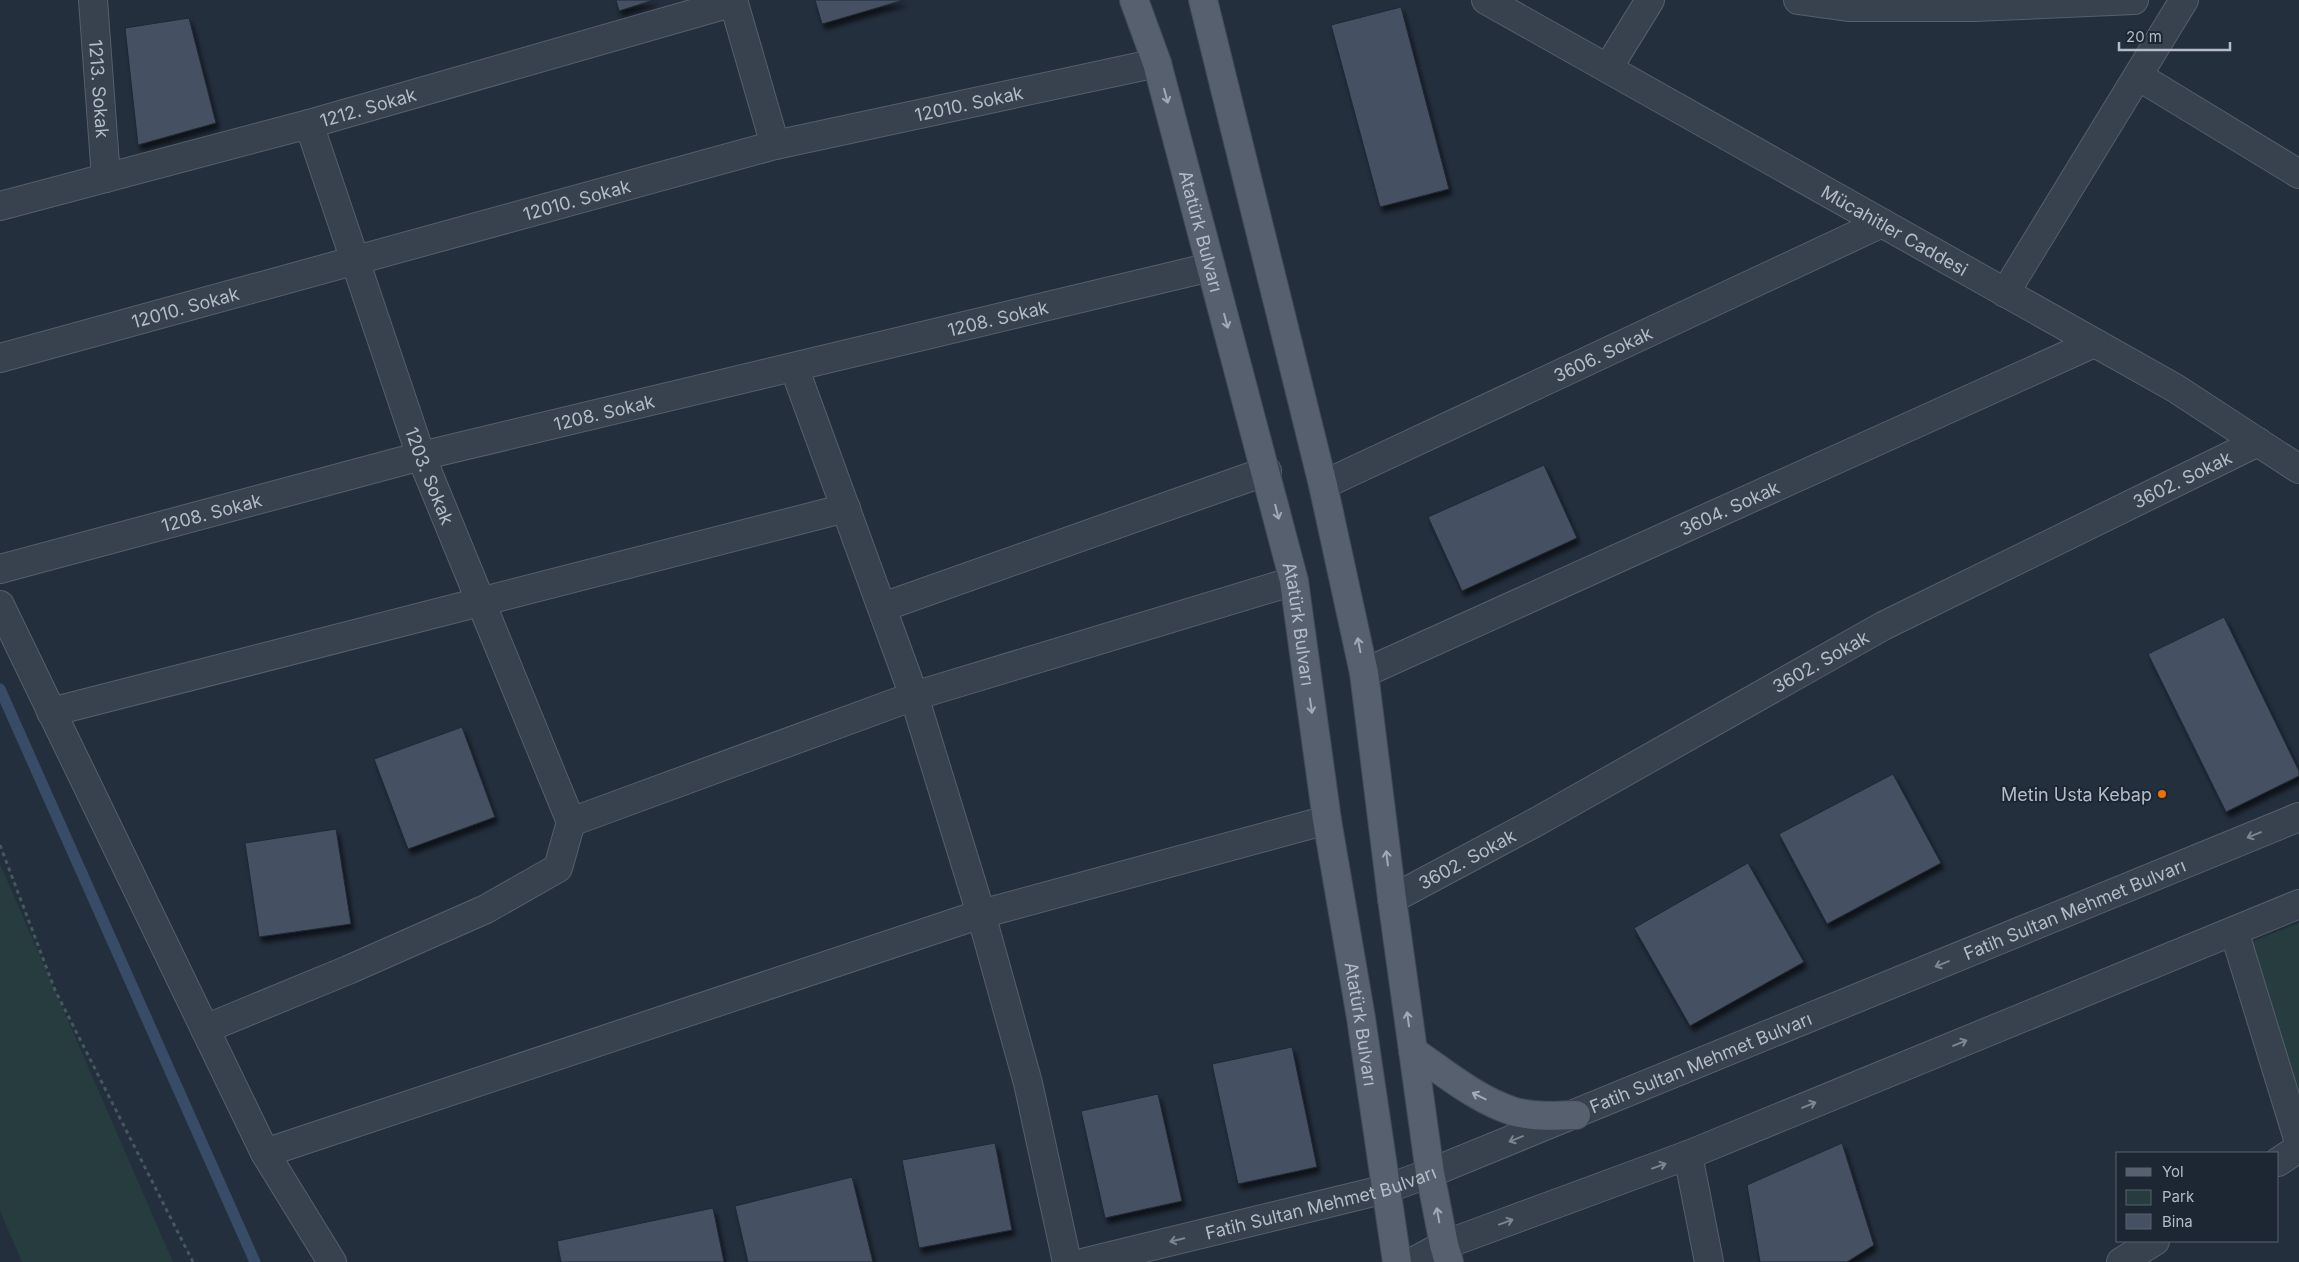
<svg xmlns="http://www.w3.org/2000/svg" width="2299" height="1262" font-family="Inter,sans-serif">
<defs>
<filter id="shadow"><feDropShadow dx="3" dy="5.5" stdDeviation="2.5" flood-color="#0009"/></filter>
</defs>
<rect width="100%" height="100%" fill="#242f3e"/>
<path fill="#263c3f" d="M 0,864 L 173,1262 L 22,1262 L 0,1211 Z
M 2299,923 L 2299,1126 L 2239,947 Z"/>
<g fill="none" stroke-linecap="round" stroke-linejoin="round">
<path stroke="#394c67" stroke-width="11" d="M 0,689 L 255,1262"/>
</g>
<path fill="#455162" stroke="#1f2835" filter="url(#shadow)" d="M 616,0 L 654,0 L 619,11 Z
M 815,0 L 904,0 L 822,24 Z
M 1401,7 L 1449,189 L 1380,207 L 1331,25 Z
M 189,18 L 216,123 L 138,145 L 125,28 Z
M 1544,465 L 1577,538 L 1462,591 L 1428,517 Z
M 2224,617 L 2299,771 L 2299,776 L 2226,812 L 2148,654 Z
M 462,727 L 495,817 L 408,849 L 374,759 Z
M 1893,774 L 1941,863 L 1827,924 L 1779,834 Z
M 336,829 L 351,924 L 259,937 L 245,843 Z
M 1748,863 L 1804,962 L 1690,1026 L 1634,928 Z
M 1292,1047 L 1317,1167 L 1238,1184 L 1212,1064 Z
M 1158,1094 L 1182,1201 L 1105,1218 L 1081,1111 Z
M 995,1143 L 1012,1230 L 919,1248 L 902,1160 Z
M 1842,1143 L 1874,1245 L 1847,1262 L 1760,1262 L 1747,1185 Z
M 852,1177 L 873,1262 L 748,1262 L 735,1206 Z
M 713,1208 L 724,1262 L 561,1262 L 557,1241 Z"/>
<g fill="none" stroke-linecap="round" stroke-linejoin="round">
<g stroke="#565f6c" stroke-width="30">
<g id="minor">
<path id="s1" d="M 93,0 L 106,178"/>
<path d="M 733,0 L 775,145"/>
<path id="s2" d="M 1486,0 L 2175,388 L 2299,469"/>
<path d="M 1798,0 L 1848,7 L 1974,7 L 2134,0"/>
<path d="M 1608,68 L 1650,0"/>
<path d="M 2138,76 L 2299,174"/>
<path id="s3" d="M 309,124 L 421,456 L 571,822"/>
<path id="s4" d="M 0,206 L 309,124 L 734,2"/>
<path d="M 2005,293 L 2184,0"/>
<path id="s5" d="M 0,358 L 775,145 L 1157,63"/>
<path id="s6" d="M 1323,485 L 1882,223"/>
<path id="s7" d="M 0,569 L 421,456 L 1211,267"/>
<path d="M 0,605 L 265,1153 L 332,1262"/>
<path d="M 883,607 L 1267,471"/>
<path id="s8" d="M 1364,673 L 2094,343"/>
<path d="M 51,712 L 846,508"/>
<path d="M 571,822 L 914,696 L 794,367"/>
<path id="s9" d="M 1392,899 L 1538,821 L 1883,626 L 2258,442"/>
<path d="M 2234,931 L 2299,1142"/>
<path d="M 205,1029 L 348,970 L 486,909 L 558,868 L 571,822"/>
<path d="M 265,1153 L 981,914 L 1327,820"/>
<path d="M 1688,1155 L 1709,1262"/>
<path d="M 2278,1162 L 2299,1148"/>
<path d="M 1067,1262 L 1028,1083 L 981,914 L 914,696 L 1294,581"/>
<path id="s10" d="M 1086,1262 L 1386,1189 L 1430,1173 L 2299,817"/>
<path d="M 1413,1262 L 1444,1245 L 1688,1155 L 2299,904"/>
<path d="M 2121,1262 L 2155,1241"/>
</g>
</g>
<g stroke="#414a57" stroke-width="30">
<g id="major">
<path id="s11" d="M 1134,0 L 1157,63 L 1294,581 L 1327,820 L 1361,1018 L 1397,1262"/>
<path d="M 1203,0 L 1323,485 L 1364,673 L 1392,899 L 1430,1173 L 1444,1245 L 1449,1262"/>
<path d="M 1413,1051 C 1445,1073 1477,1100 1515,1112 C 1535,1117 1556,1116 1576,1115"/>
</g>
</g>
<path stroke="#44595c" stroke-width="3" stroke-dasharray="4 4" stroke-linecap="butt" d="M 0,845 L 55,990 L 193,1262"/>
<use href="#minor" stroke="#38414e" stroke-width="28"/>
<use href="#major" stroke="#56606e" stroke-width="28"/>
</g>
<defs><path id="oneway-shaft" d="M-6 0H5M1.5-3L5.5 0L1.5 3" fill="none" stroke-width="1.6" stroke-linecap="round" stroke-linejoin="round" transform="scale(1.25)"/></defs>
<g stroke="#a1aab7">
<use href="#oneway-shaft" transform="translate(1166 96) rotate(75)"/>
<use href="#oneway-shaft" transform="translate(1226 321) rotate(75)"/>
<use href="#oneway-shaft" transform="translate(1277 512) rotate(76)"/>
<use href="#oneway-shaft" transform="translate(1359 645) rotate(-101)"/>
<use href="#oneway-shaft" transform="translate(1311 706) rotate(82)"/>
<use href="#oneway-shaft" transform="translate(1387 858) rotate(-97)"/>
<use href="#oneway-shaft" transform="translate(1408 1019) rotate(-98)"/>
<use href="#oneway-shaft" transform="translate(1479 1096) rotate(-154)"/>
<use href="#oneway-shaft" transform="translate(1438 1215) rotate(-100)"/>
</g>
<g stroke="#7c8592">
<use href="#oneway-shaft" transform="translate(2254 835) rotate(158)"/>
<use href="#oneway-shaft" transform="translate(1942 964) rotate(158)"/>
<use href="#oneway-shaft" transform="translate(1960 1043) rotate(-22)"/>
<use href="#oneway-shaft" transform="translate(1809 1105) rotate(-22)"/>
<use href="#oneway-shaft" transform="translate(1516 1139) rotate(158)"/>
<use href="#oneway-shaft" transform="translate(1659 1166) rotate(-20)"/>
<use href="#oneway-shaft" transform="translate(1506 1222) rotate(-20)"/>
<use href="#oneway-shaft" transform="translate(1177 1240) rotate(166)"/>
</g>
<circle fill="#e8710a" stroke="#1d2633" stroke-width="2" cx="2162" cy="794" r="5"/>
<g text-anchor="middle" dominant-baseline="central" stroke-width="4" stroke-linejoin="round" paint-order="stroke">
<g font-size="18" fill="#b4bcc9" stroke="#1d2633">
<text stroke="none"><textPath href="#s1" startOffset="89">1213. Sokak</textPath></text>
<text stroke="none"><textPath href="#s5" startOffset="1002">12010. Sokak</textPath></text>
<text stroke="none"><textPath href="#s4" startOffset="381">1212. Sokak</textPath></text>
<text stroke="none"><textPath href="#s5" startOffset="598">12010. Sokak</textPath></text>
<text stroke="none"><textPath href="#s11" startOffset="241">Atatürk Bulvarı</textPath></text>
<text stroke="none"><textPath href="#s2" startOffset="469">Mücahitler Caddesi</textPath></text>
<text stroke="none"><textPath href="#s5" startOffset="192">12010. Sokak</textPath></text>
<text stroke="none"><textPath href="#s7" startOffset="1029">1208. Sokak</textPath></text>
<text stroke="none"><textPath href="#s6" startOffset="309">3606. Sokak</textPath></text>
<text stroke="none"><textPath href="#s7" startOffset="624">1208. Sokak</textPath></text>
<text stroke="none"><textPath href="#s3" startOffset="372">1203. Sokak</textPath></text>
<text stroke="none"><textPath href="#s9" startOffset="895">3602. Sokak</textPath></text>
<text stroke="none"><textPath href="#s8" startOffset="401">3604. Sokak</textPath></text>
<text stroke="none"><textPath href="#s7" startOffset="219">1208. Sokak</textPath></text>
<text stroke="none"><textPath href="#s11" startOffset="646">Atatürk Bulvarı</textPath></text>
<text stroke="none"><textPath href="#s9" startOffset="490">3602. Sokak</textPath></text>
<text stroke="none"><textPath href="#s9" startOffset="85">3602. Sokak</textPath></text>
<text stroke="none"><textPath href="#s10" startOffset="1052">Fatih Sultan Mehmet Bulvarı</textPath></text>
<text stroke="none"><textPath href="#s11" startOffset="1051">Atatürk Bulvarı</textPath></text>
<text stroke="none"><textPath href="#s10" startOffset="648">Fatih Sultan Mehmet Bulvarı</textPath></text>
<text stroke="none"><textPath href="#s10" startOffset="242">Fatih Sultan Mehmet Bulvarı</textPath></text>
</g>
<g font-size="18" fill="#b4bcc9" stroke="#1d2633" text-anchor="end">
<text x="2152" y="794">Metin Usta Kebap</text>
</g>
</g>
<rect x="2116" y="1152" width="162" height="90" fill="#1d2633" stroke="#59626f"/>
<rect x="2126" y="1168" width="25" height="8" fill="#56606e" stroke="#59626f"/>
<text x="2162" y="1177" font-size="15" fill="#b4bcc9">Yol</text>
<rect x="2126" y="1190" width="25" height="15" fill="#263c3f" stroke="#59626f"/>
<text x="2162" y="1202" font-size="15" fill="#b4bcc9">Park</text>
<rect x="2126" y="1214" width="25" height="15" fill="#455162" stroke="#59626f"/>
<text x="2162" y="1227" font-size="15" fill="#b4bcc9">Bina</text>
<path d="M2119 42v8h111v-8" fill="none" stroke="#b4bcc9" stroke-width="2.5"/>
<text x="2126" y="42" font-size="15" fill="#b4bcc9" stroke="#1d2633" stroke-width="4" paint-order="stroke">20 m</text>
</svg>
